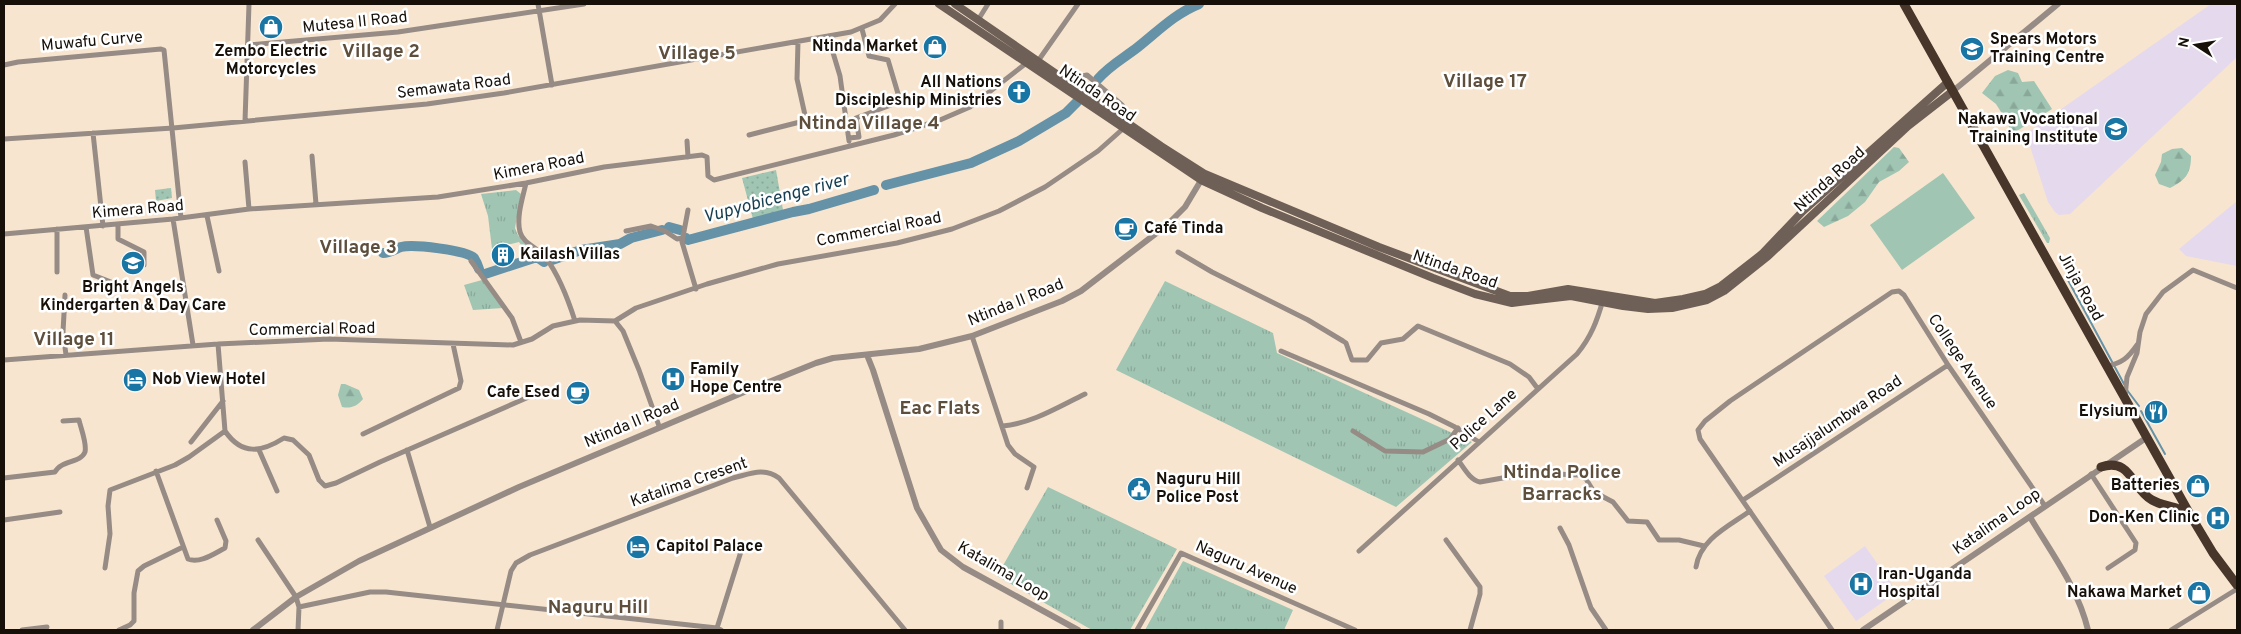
<svg xmlns="http://www.w3.org/2000/svg" width="2241" height="634" font-family="Overpass,sans-serif">
<defs>
<pattern id="grass-tufts" width="24" height="20" patternUnits="userSpaceOnUse" patternTransform="scale(1.25)"><rect width="24" height="20" fill="#a0c5b3"/><path d="M3 7l-1-3M5 7V3M7 7l1-3M15 17l-1-3M17 17v-4M19 17l1-3" fill="none" stroke="#89a899"/></pattern>
<pattern id="forest-firs" width="22" height="20" patternUnits="userSpaceOnUse" patternTransform="scale(1.25)"><rect width="22" height="20" fill="#a0c5b3"/><path d="M5 1l3.5 6h-7zM16 11l3.5 6h-7z" fill="#89a899"/></pattern>
<pattern id="park-dots" width="8" height="8" patternUnits="userSpaceOnUse" patternTransform="scale(1.25)"><rect width="8" height="8" fill="#a0c5b3"/><path d="M2 2h.1M6 6h.1" fill="none" stroke="#89a899" stroke-width="1.8" stroke-linecap="round"/></pattern>
</defs>
<rect width="100%" height="100%" fill="#f8e5cf"/>
<path fill="#e5d9ed" d="M 2211,4 L 2237,4 L 2237,57 L 2070,214 L 2059,215 L 2055,212 L 2048,202 L 2027,137 L 2027,133 Z
M 2237,201 L 2237,266 L 2186,256 L 2179,249 Z
M 1865,546 L 1897,592 L 1856,621 L 1824,576 Z"/>
<path fill="url(#grass-tufts)" d="M 516,190 L 521,194 L 515,228 C 519,242 529,246 540,254 L 530,258 L 519,242 L 492,249 L 488,216 L 481,194 Z
M 2024,193 L 2050,238 L 2049,243 L 2047,243 L 2019,195 Z
M 482,280 L 503,308 L 473,310 L 464,285 Z
M 1165,281 L 1273,333 L 1277,353 L 1472,442 L 1396,507 L 1116,370 Z
M 1048,487 L 1177,549 L 1130,630 L 1092,630 L 997,576 Z
M 1183,561 L 1293,610 L 1284,630 L 1145,630 Z"/>
<path fill="url(#forest-firs)" d="M 2008,70 L 2018,73 L 2022,82 L 2034,81 L 2052,109 L 2012,134 L 2006,120 L 1996,104 L 1982,93 L 1995,76 Z
M 1894,147 L 1899,148 L 1909,162 L 1899,171 L 1879,182 L 1865,202 L 1848,216 L 1824,227 L 1817,221 Z
M 2182,148 L 2191,156 C 2191,173 2186,180 2170,188 L 2159,184 L 2155,175 L 2161,162 L 2162,154 L 2172,149 Z
M 341,384 L 345,384 L 359,390 L 363,399 C 357,406 351,409 342,407 L 338,395 Z"/>
<path fill="url(#park-dots)" d="M 776,170 L 783,210 L 753,219 L 742,178 Z
M 171,188 L 172,198 L 156,201 L 155,190 Z"/>
<path fill="#a0c5b3" d="M 1943,173 L 1975,218 L 1902,270 L 1870,225 Z"/>
<g fill="none" stroke-linecap="round" stroke-linejoin="round">
<path stroke="#6592a7" stroke-width="2" d="M 2068,280 L 2124,384
M 2127,390 L 2139,406
M 2141,411 L 2165,454"/>
<path stroke="#6592a7" stroke-width="10" d="M 1098,79 C 1110,65 1124,58 1138,47 C 1158,31 1176,13 1199,4
M 886,185 L 971,163 L 1019,141 L 1066,113 L 1077,102
M 669,227 L 680,230
M 686,238 L 688,240 L 793,212 L 809,209 L 874,190
M 383,253 C 390,253 395,249 401,247 C 413,244 466,250 474,258 C 476,261 478,266 479,269
M 552,260 L 581,250 L 620,244 L 631,238 L 662,230
M 485,274 L 537,257 L 544,262"/>
<path stroke="#968c85" stroke-width="5" d="M 538,4 L 552,85
M 978,20 L 988,4
M 828,36 L 840,76 L 849,141
M 248,45 L 398,32 L 584,4
M 1038,61 L 1078,4
M 4,65 L 18,62 L 161,49 L 164,50 L 181,218
M 1065,80 L 1087,75 L 1122,105 L 1124,108 L 1122,118
M 245,121 L 249,4
M 93,133 L 103,226
M 749,135 L 800,122 L 805,115 L 797,79 L 798,42
M 849,138 L 859,137 L 856,118 L 891,105 L 899,97 L 888,60 L 869,56 L 862,29
M 4,139 L 173,128 L 427,104 L 504,93 L 851,32 L 880,20 L 895,4
M 687,141 L 688,157
M 312,156 L 316,204
M 245,162 L 249,209
M 526,183 C 523,197 516,217 520,232 C 523,244 539,248 546,258 C 560,277 568,299 575,321
M 688,210 L 682,242 L 696,289
M 207,216 L 219,271
M 173,219 L 193,345
M 118,225 L 118,239 L 144,252 L 144,265
M 86,227 L 93,275 L 111,282 L 117,287
M 626,231 L 651,226 L 665,231 L 677,239 L 682,238
M 4,234 L 173,219 L 249,209 L 438,197 L 526,183 L 604,167 L 702,155 L 707,157 L 708,176 L 714,180 L 894,135 L 940,120 L 970,107 L 1029,61
M 1178,252 L 1212,272 L 1308,320 L 1343,341 L 1346,343 L 1352,360 L 1367,360 L 1381,343 L 1403,339 L 1418,326 L 1510,364 L 1529,377 L 1538,389
M 471,261 L 512,318 L 521,342
M 57,272 L 57,229
M 615,321 L 623,331 L 639,370 L 659,426
M 63,332 L 65,295
M 58,333 L 63,332 L 66,355
M 972,336 L 1008,445 L 1015,454 L 1034,467 L 1027,488
M 1281,351 L 1429,414 L 1455,427 L 1479,442
M 4,360 L 218,344 L 329,339 L 513,345 L 532,339 L 553,326 L 580,320 L 615,321 L 636,308 L 707,284 L 778,264 L 897,243 L 952,229 L 999,211 L 1045,187 L 1098,151 L 1125,127
M 2107,366 C 2122,363 2128,358 2137,345
M 2125,397 L 2127,377 L 2137,353 L 2140,332 L 2146,314 L 2163,292 L 2193,270 L 2237,288
M 1003,426 C 1033,423 1058,407 1085,394
M 225,431 C 242,456 262,452 284,438 L 293,440 L 309,455 L 319,480 L 325,486 L 336,483 L 380,462 L 531,396
M 1353,431 L 1385,451 L 1423,452 L 1450,439 L 1458,428
M 363,434 L 459,388 L 461,381 L 453,344
M 191,442 L 223,401
M 259,450 L 277,491
M 407,450 L 430,527
M 1458,460 C 1464,468 1470,480 1480,482 L 1531,473 L 1579,475 L 1586,479 L 1594,492 L 1613,502 L 1628,521 L 1647,522 L 1659,540 L 1679,540 L 1704,546
M 156,471 L 188,559 C 200,564 215,553 225,548 L 226,541 L 217,520
M 2091,474 L 2136,543 L 2135,550 L 2108,568
M 4,478 L 55,472 C 61,460 81,463 85,452 C 87,443 81,429 79,420 L 63,421
M 1743,500 L 1948,365
M 4,520 L 60,512
M 1560,528 L 1569,545 L 1591,608 L 1606,630
M 258,540 L 296,597 L 299,607 L 298,630
M 1446,540 L 1480,587 L 1480,594 L 1470,630
M 1359,551 L 1577,354 C 1591,337 1597,321 1603,300
M 1696,567 C 1700,539 1729,526 1750,511
M 105,568 L 110,534 L 108,506 L 110,490 L 175,465 L 189,457 L 225,431 L 218,344
M 299,607 L 370,592 L 386,592 L 717,628 L 721,630
M 717,628 L 743,545
M 22,630 L 47,627
M 119,630 L 130,625 L 134,621 L 134,593 L 138,571 L 144,566 L 183,547
M 497,630 L 511,571 L 516,563 L 530,555 L 733,478 C 750,474 764,467 779,478 L 905,630
M 1001,630 L 1001,622
M 1137,630 L 1181,553 L 1355,630
M 1832,630 L 1700,439 L 1698,430 L 1705,421 L 1730,401 L 1892,292 L 1899,291 L 1904,295 L 1948,365 L 2045,506
M 2171,630 L 2237,589"/>
<path stroke="#968c85" stroke-width="6" d="M 1953,91 L 2058,4
M 867,355 L 873,370 L 917,508 L 941,550 L 963,567 L 1078,630
M 2030,517 C 2052,554 2078,588 2088,630
M 253,630 L 296,597 L 359,561 L 519,487 L 749,390 L 816,363 L 833,358 L 919,349 L 972,336 L 1062,301 L 1081,291 L 1167,225 L 1185,207 L 1203,177
M 1863,630 L 2146,438"/>
<path stroke="#6f6057" stroke-width="8" d="M 939,4 L 1201,180 L 1262,208 L 1433,278 L 1475,294 L 1512,303 L 1571,296 L 1623,306 L 1648,309 L 1672,308 L 1707,300 L 1724,291 L 1768,256 L 1908,126 L 1953,91
M 955,4 L 1161,146 L 1205,174 L 1379,247 L 1510,296 L 1528,296 L 1568,289 L 1655,303 L 1683,299 L 1705,294 L 1721,286 L 1762,254 L 1803,211 L 1948,82"/>
<path stroke="#48362a" stroke-width="9" d="M 1904,4 L 2192,518 L 2213,553 L 2237,585
M 2101,467 C 2131,457 2132,489 2152,500 C 2164,507 2177,505 2188,515"/>
</g>
<defs>
<g id="shop-disc" transform="scale(1.25)"><circle r="9.5" fill="#1975a3" stroke="#fff"/><path d="M-5-2.5h2.3a2.7 3.5 0 0 1 5.4 0H5L5.5 6h-11ZM-1.5-2.5h3a1.5 2.3 0 0 0-3 0Z" fill="#fff"/></g>
<g id="university-disc" transform="scale(1.25)"><circle r="9.5" fill="#1975a3" stroke="#fff"/><path d="M0-5L7-2L0 1L-7-2ZM-4 1L0 2.5L4 1V4Q0 6-4 4Z" fill="#fff"/></g>
<g id="church-disc" transform="scale(1.25)"><circle r="9.5" fill="#1975a3" stroke="#fff"/><path d="M-1.2-6h2.4v3.5h3.3v2.4h-3.3V6h-2.4V-.1h-3.3v-2.4h3.3Z" fill="#fff"/></g>
<g id="school-disc" transform="scale(1.25)"><circle r="9.5" fill="#1975a3" stroke="#fff"/><path d="M0-5L7-2L0 1L-7-2ZM-4 1L0 2.5L4 1V4Q0 6-4 4Z" fill="#fff"/></g>
<g id="cafe-disc" transform="scale(1.25)"><circle r="9.5" fill="#1975a3" stroke="#fff"/><path d="M-5.5-4.5H6V0H3Q3 3.5 0 3.5H-2.5Q-5.5 3.5-5.5 0ZM3-3.2v2h1.7v-2ZM-6 4.5H4V6H-6Z" fill="#fff"/></g>
<g id="building-disc" transform="scale(1.25)"><circle r="9.5" fill="#1975a3" stroke="#fff"/><path d="M-4-6H4V6H1V3H-1V6H-4ZM-2.5-4.3h1.7v1.8h-1.7ZM.8-4.3h1.7v1.8H.8ZM-2.5-1h1.7V.8h-1.7ZM.8-1h1.7V.8H.8Z" fill="#fff"/></g>
<g id="hospital-disc" transform="scale(1.25)"><circle r="9.5" fill="#1975a3" stroke="#fff"/><path d="M-5-5h3v3.5h4V-5h3V5h-3V1.5h-4V5h-3Z" fill="#fff"/></g>
<g id="hotel-disc" transform="scale(1.25)"><circle r="9.5" fill="#1975a3" stroke="#fff"/><path d="M-6-4.5h1.5V1H6V5H4.5V3h-9V5H-6ZM-4 0a1.8 1.8 0 1 1 3.6 0ZM.5 0V-2.5h3Q6-2.5 6 0Z" fill="#fff"/></g>
<g id="restaurant-disc" transform="scale(1.25)"><circle r="9.5" fill="#1975a3" stroke="#fff"/><path d="M-5-6h1v4h1v-4h1v4h1v-4h1v5L-1.5 .5V6h-2V.5L-5-1ZM5-6V6H3V1.5H1.5Q1.5-4 5-6Z" fill="#fff"/></g>
<g id="civic-disc" transform="scale(1.25)"><circle r="9.5" fill="#1975a3" stroke="#fff"/><path d="M-.6-6.5H3V-4.5H.6V-3L4-1V1h2V6H-6V1h2V-1L-.6-3ZM-1.2 2.5V6h2.4V2.5Z" fill="#fff"/></g>
</defs>
<g fill-rule="evenodd">
<use href="#shop-disc" x="271" y="27"/>
<use href="#shop-disc" x="935" y="47"/>
<use href="#university-disc" x="1972" y="49"/>
<use href="#church-disc" x="1019" y="92"/>
<use href="#school-disc" x="2116" y="129"/>
<use href="#cafe-disc" x="1126" y="229"/>
<use href="#building-disc" x="503" y="255"/>
<use href="#school-disc" x="133" y="263"/>
<use href="#hospital-disc" x="673" y="379"/>
<use href="#hotel-disc" x="135" y="380"/>
<use href="#cafe-disc" x="578" y="393"/>
<use href="#restaurant-disc" x="2156" y="412"/>
<use href="#shop-disc" x="2198" y="486"/>
<use href="#civic-disc" x="1139" y="489"/>
<use href="#hospital-disc" x="2218" y="518"/>
<use href="#hotel-disc" x="638" y="547"/>
<use href="#hospital-disc" x="1861" y="584"/>
<use href="#shop-disc" x="2199" y="593"/>
</g>
<g text-anchor="middle" dominant-baseline="central" stroke-width="5" stroke-linejoin="round" paint-order="stroke">
<g font-size="16" fill="#161009" stroke="#fff">
<text transform="translate(355 23) rotate(-6)">Mutesa II Road</text>
<text transform="translate(92 42) rotate(-5)">Muwafu Curve</text>
<text transform="translate(454 87) rotate(-7)">Semawata Road</text>
<text transform="translate(1097 94) rotate(34)">Ntinda Road</text>
<text transform="translate(539 167) rotate(-11)">Kimera Road</text>
<text transform="translate(1830 180) rotate(-42)">Ntinda Road</text>
<text transform="translate(138 210) rotate(-5)">Kimera Road</text>
<text transform="translate(879 230) rotate(-11)">Commercial Road</text>
<text transform="translate(1455 270) rotate(19)">Ntinda Road</text>
<text transform="translate(2080 287) rotate(61)">Jinja Road</text>
<text transform="translate(1016 303) rotate(-22)">Ntinda II Road</text>
<text transform="translate(312 330) rotate(-1)">Commercial Road</text>
<text transform="translate(1962 362) rotate(56)">College Avenue</text>
<text transform="translate(1484 420) rotate(-42)">Police Lane</text>
<text transform="translate(1838 422) rotate(-34)">Musajjalumbwa Road</text>
<text transform="translate(632 424) rotate(-23)">Ntinda II Road</text>
<text transform="translate(689 483) rotate(-19)">Katalima Cresent</text>
<text transform="translate(1997 522) rotate(-35)">Katalima Loop</text>
<text transform="translate(1246 568) rotate(24)">Naguru Avenue</text>
<text transform="translate(1003 572) rotate(30)">Katalima Loop</text>
</g>
<g font-size="16" font-weight="bold" fill="#161009" stroke="#fff" text-anchor="start">
<text x="1990" y="40">Spears Motors<tspan x="1990" dy="18">Training Centre</tspan></text>
<text x="918" y="47" text-anchor="end">Ntinda Market</text>
<text x="271" y="52" text-anchor="middle">Zembo Electric<tspan x="271" dy="18">Motorcycles</tspan></text>
<text x="1002" y="83" text-anchor="end">All Nations<tspan x="1002" dy="18">Discipleship Ministries</tspan></text>
<text x="2098" y="120" text-anchor="end">Nakawa Vocational<tspan x="2098" dy="18">Training Institute</tspan></text>
<text x="1144" y="229">Café Tinda</text>
<text x="520" y="255">Kailash Villas</text>
<text x="133" y="288" text-anchor="middle">Bright Angels<tspan x="133" dy="18">Kindergarten &amp; Day Care</tspan></text>
<text x="690" y="370">Family<tspan x="690" dy="18">Hope Centre</tspan></text>
<text x="152" y="380">Nob View Hotel</text>
<text x="560" y="393" text-anchor="end">Cafe Esed</text>
<text x="2138" y="412" text-anchor="end">Elysium</text>
<text x="1156" y="480">Naguru Hill<tspan x="1156" dy="18">Police Post</tspan></text>
<text x="2180" y="486" text-anchor="end">Batteries</text>
<text x="2200" y="518" text-anchor="end">Don-Ken Clinic</text>
<text x="656" y="547">Capitol Palace</text>
<text x="1878" y="575">Iran-Uganda<tspan x="1878" dy="18">Hospital</tspan></text>
<text x="2182" y="593" text-anchor="end">Nakawa Market</text>
</g>
<g font-size="18" font-style="italic" fill="#173e50" stroke="#fff">
<text transform="translate(776 199) rotate(-15)">Vupyobicenge river</text>
</g>
<g font-size="19" font-weight="bold" fill="#5e4f3d" stroke="#fff">
<text x="381" y="52">Village 2</text>
<text x="697" y="54">Village 5</text>
<text x="1485" y="82">Village 17</text>
<text x="869" y="124">Ntinda Village 4</text>
<text x="358" y="248">Village 3</text>
<text x="74" y="340">Village 11</text>
<text x="940" y="409">Eac Flats</text>
<text x="1562" y="473">Ntinda Police<tspan x="1562" dy="22">Barracks</tspan></text>
<text x="598" y="608">Naguru Hill</text>
</g>
</g>
<rect width="2241" height="634" fill="none" stroke="#161009" stroke-width="10"/>
<g transform="translate(2196 45) rotate(282)" stroke="#ffffff" stroke-width="4" paint-order="stroke">
<path d="M0-4L9 19L0 12L-9 19Z" fill="#161009"/>
<text y="-8" font-size="14" font-weight="bold" text-anchor="middle" fill="#161009">N</text>
</g>
</svg>
